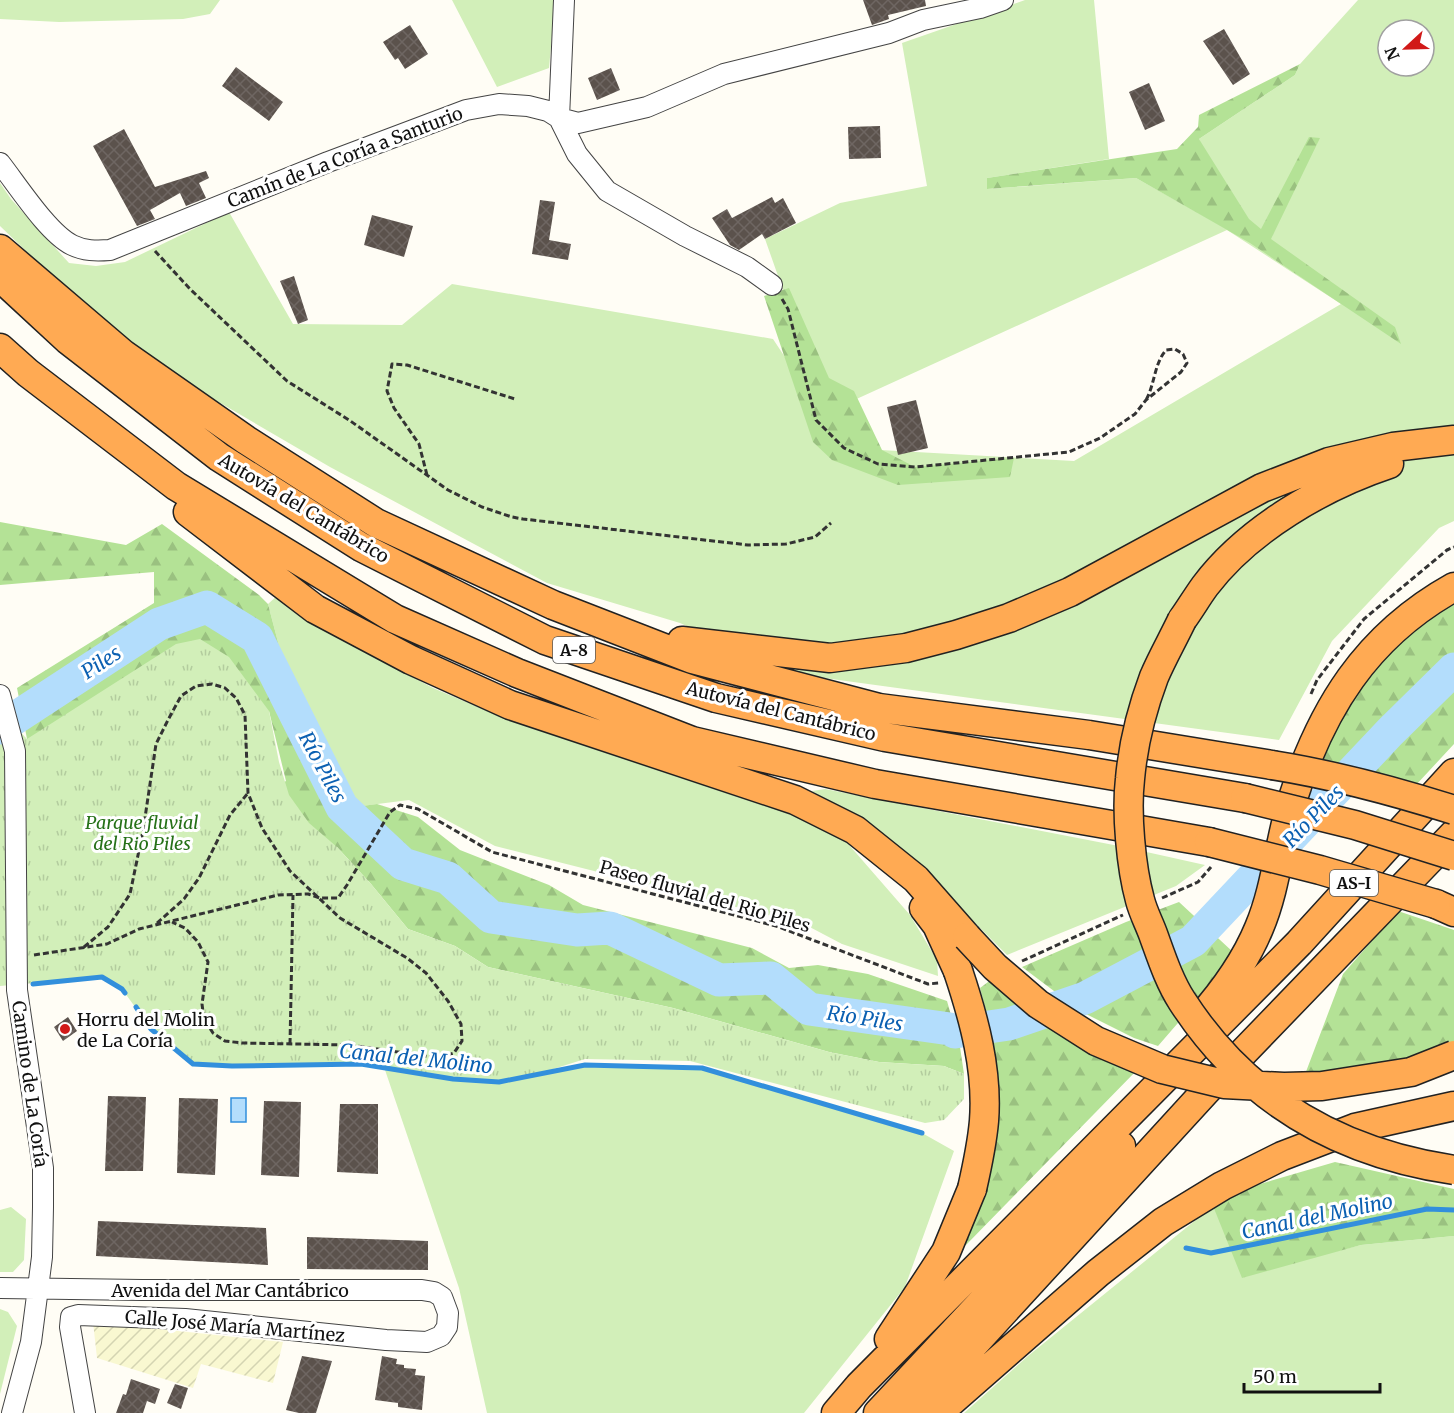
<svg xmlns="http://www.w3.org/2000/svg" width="1454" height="1413" font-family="Merriweather,serif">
<defs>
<pattern id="farmland-furrows" width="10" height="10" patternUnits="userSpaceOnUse" patternTransform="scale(1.5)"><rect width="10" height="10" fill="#f9f8d1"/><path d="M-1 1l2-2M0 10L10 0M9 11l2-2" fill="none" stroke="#d4d4b2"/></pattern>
<pattern id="forest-firs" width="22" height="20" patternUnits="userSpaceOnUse" patternTransform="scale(1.5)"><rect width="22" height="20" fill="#b4e296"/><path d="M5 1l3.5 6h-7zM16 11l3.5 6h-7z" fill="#9ac180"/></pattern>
<pattern id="park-tufts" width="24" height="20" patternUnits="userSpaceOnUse" patternTransform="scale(1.5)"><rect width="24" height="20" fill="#d2efb9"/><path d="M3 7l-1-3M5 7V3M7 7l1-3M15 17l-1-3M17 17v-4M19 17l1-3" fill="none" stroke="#b3cc9e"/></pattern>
<pattern id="building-cross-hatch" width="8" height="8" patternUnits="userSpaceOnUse" patternTransform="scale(1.5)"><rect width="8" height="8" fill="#5b524c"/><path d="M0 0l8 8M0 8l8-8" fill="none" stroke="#6e6662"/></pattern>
</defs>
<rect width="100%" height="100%" fill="#fffdf5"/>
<path fill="url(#farmland-furrows)" d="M 93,1322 L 283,1342 L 273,1383 L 201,1364 L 193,1388 L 97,1358 Z"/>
<path fill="#d2efb9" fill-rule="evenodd" d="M 0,0 L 220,0 L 210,14 L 183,19 L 59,22 L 0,19 Z
M 452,0 L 553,0 L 555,2 L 549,68 L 497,87 Z
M 1025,0 L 1094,0 L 1109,159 L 987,178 L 988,189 L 1136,178 L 1227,229 L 1199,139 L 1295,75 L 1300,64 L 1358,0 L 1454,0 L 1454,521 L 1439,528 L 1332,641 L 1279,740 L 795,674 L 680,623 L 547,583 L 330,467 L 186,383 L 80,303 L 0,226 L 0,183 L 11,199 L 69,263 L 96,266 L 125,262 L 229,212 L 293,324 L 402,325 L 452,284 L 773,339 L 845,448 L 1074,461 L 1341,304 L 1227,230 L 839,407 L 783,290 L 765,239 L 840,203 L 927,186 L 902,43 ZM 1388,30 L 1424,30 L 1424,66 L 1388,66 Z
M 278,595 L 362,650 L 433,688 L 506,719 L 797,815 L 843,838 L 910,915 L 937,960 L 938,976 L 842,944 L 804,924 L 495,846 L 409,800 L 354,807 L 289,684 L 268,604 Z
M 825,789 L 1124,847 L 1205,865 L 1176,886 L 1007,955 L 947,895 L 874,831 L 812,791 Z
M 585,1065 L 702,1068 L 922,1133 L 954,1151 L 905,1287 L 804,1413 L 487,1413 L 459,1288 L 384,1067 L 453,1079 L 499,1082 Z
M 1213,1206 L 1321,1255 L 1361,1245 L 1454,1236 L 1454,1413 L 964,1413 L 1028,1356 Z
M 11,1207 L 26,1219 L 24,1260 L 13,1272 L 0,1272 L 0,1210 Z
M 0,1309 L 8,1312 L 17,1326 L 0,1394 Z"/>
<path fill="url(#forest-firs)" d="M 1300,64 L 1295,75 L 1199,139 L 1249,219 L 1261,229 L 1309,137 L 1320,138 L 1271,239 L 1395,327 L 1401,344 L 1250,243 L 1136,178 L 987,189 L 987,178 L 1177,149 L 1198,127 L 1199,115 Z
M 789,288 L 829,378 L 854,391 L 882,450 L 915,467 L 1014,458 L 1010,477 L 898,485 L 832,460 L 813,442 L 764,296 Z
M 0,522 L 126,545 L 162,524 L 259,595 L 268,604 L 289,684 L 354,807 L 377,804 L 418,817 L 460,850 L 549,885 L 583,905 L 752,948 L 789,968 L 818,965 L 868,974 L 947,1001 L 960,1047 L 964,1074 L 944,1066 L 879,1062 L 829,1052 L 673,1008 L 488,967 L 455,946 L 408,929 L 371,884 L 337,847 L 274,868 L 276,787 L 286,781 L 269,711 L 27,739 L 17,688 L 154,603 L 154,572 L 0,585 Z
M 1454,597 L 1454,744 L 1416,785 L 1319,759 L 1359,685 L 1423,620 Z
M 1179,902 L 1233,952 L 1216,979 L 1158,1046 L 1134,1038 L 1082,1012 L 1022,967 L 1126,922 Z
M 1398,911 L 1454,930 L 1454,1043 L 1385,1067 L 1304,1077 L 1343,974 Z
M 992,979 L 1138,1069 L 966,1245 L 960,1242 L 996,1114 L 993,1037 L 980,988 Z
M 1335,1162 L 1454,1189 L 1454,1236 L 1361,1245 L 1242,1278 L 1213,1206 L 1250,1187 Z"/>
<path fill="url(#park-tufts)" d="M 200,639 L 229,657 L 269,711 L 279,762 L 289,795 L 309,823 L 337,847 L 371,884 L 408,929 L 455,946 L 488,967 L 673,1008 L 829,1052 L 879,1062 L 944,1066 L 964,1074 L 964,1099 L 944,1120 L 925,1123 L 690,1061 L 585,1059 L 528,1077 L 499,1082 L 453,1079 L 361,1064 L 232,1066 L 193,1064 L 151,1029 L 122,989 L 102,977 L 0,986 L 0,710 L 27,739 L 176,644 Z"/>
<path fill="#b3ddfc" stroke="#328fdc" stroke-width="1.5" d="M 231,1098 L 246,1098 L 246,1122 L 231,1122 Z"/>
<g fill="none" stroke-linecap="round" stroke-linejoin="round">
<path stroke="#328fdc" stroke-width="5" d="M 33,984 L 102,977 L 122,989 L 125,993
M 136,1007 L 151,1029 L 193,1064 L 232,1066 L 361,1064 L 453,1079 L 499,1082 L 585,1065 L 702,1068 L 922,1133
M 1186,1248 L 1211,1253 L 1427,1209 L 1454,1210"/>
<path stroke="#b3ddfc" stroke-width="33" d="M 0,728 L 159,624 L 207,607 L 257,638 L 342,807 L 403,864 L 448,878 L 491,917 L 577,930 L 610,928 L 719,980 L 771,978 L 809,1009 L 950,1029 L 955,1032 L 1009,1024 L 1085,998 L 1193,941 L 1390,732 L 1454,669"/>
</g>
<path fill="url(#building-cross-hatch)" d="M 863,0 L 925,0 L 926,6 L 888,15 L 889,19 L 872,25 Z
M 410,25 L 428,54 L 405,69 L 398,58 L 395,60 L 383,42 Z
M 1224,29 L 1250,74 L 1233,85 L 1203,41 Z
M 236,67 L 283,102 L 269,121 L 222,86 Z
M 611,68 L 620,90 L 597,100 L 588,78 Z
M 1149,83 L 1165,121 L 1145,130 L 1129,92 Z
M 880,126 L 881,158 L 849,159 L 848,127 Z
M 124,129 L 155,187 L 206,171 L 209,178 L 199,183 L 206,198 L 186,206 L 180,193 L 150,210 L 155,219 L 137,226 L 93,146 Z
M 772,197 L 775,203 L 783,198 L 796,223 L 765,239 L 762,234 L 739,250 L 730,245 L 712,218 L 727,209 L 732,218 Z
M 540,200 L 555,202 L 549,240 L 571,244 L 568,260 L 532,254 Z
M 372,215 L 413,226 L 404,257 L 364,245 Z
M 294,276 L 308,320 L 298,324 L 280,281 Z
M 916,400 L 928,448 L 898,455 L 887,407 Z
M 68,1017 L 77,1031 L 63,1041 L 54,1027 Z
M 108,1096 L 146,1097 L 143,1171 L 105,1171 Z
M 179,1098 L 218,1099 L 215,1175 L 177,1173 Z
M 264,1101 L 301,1102 L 299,1177 L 261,1175 Z
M 340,1104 L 378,1104 L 378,1174 L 337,1172 Z
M 98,1221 L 266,1228 L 268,1265 L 96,1256 Z
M 307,1237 L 428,1241 L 428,1270 L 307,1269 Z
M 302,1356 L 332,1361 L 316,1413 L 299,1413 L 286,1410 Z
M 382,1356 L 397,1359 L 396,1364 L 404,1365 L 404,1368 L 416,1369 L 415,1375 L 425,1376 L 422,1410 L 398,1407 L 398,1403 L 375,1400 Z
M 131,1379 L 160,1389 L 155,1404 L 147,1401 L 143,1413 L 116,1413 L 123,1394 L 126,1395 Z
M 175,1384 L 188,1388 L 181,1409 L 167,1403 Z"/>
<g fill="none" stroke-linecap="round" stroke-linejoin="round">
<g stroke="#444" stroke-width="22">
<path id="minor" d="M 564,0 L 559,118 L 577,154 L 607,191 L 685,236 L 747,267 L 772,285
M 0,163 C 18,186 48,233 72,245 C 84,251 96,251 110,250 L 328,162 L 466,110 L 499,104 L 528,106 L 548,111 L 559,118 L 578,123 L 647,107 L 724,74 L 889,33 L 923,20 L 980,8 L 1003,0
M 0,695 L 15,751 L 17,990 L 43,1168 L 43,1207 L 42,1257 L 31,1342 L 12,1413
M 0,1288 L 142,1290 L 422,1290 L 434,1292 L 442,1297 L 448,1313 L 447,1327 L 441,1336 L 427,1342 L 386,1340 L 185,1319 L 78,1315 L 71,1317 L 70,1327 L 85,1413"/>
</g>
<g stroke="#222" stroke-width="31">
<path id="highway" d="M 0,249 L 123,354 L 246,440 L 376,523 L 553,605 L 692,659 L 879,708 L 1089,735 L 1272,765
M 0,277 L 68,340 L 219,457 L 361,547 L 545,640 L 716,698 L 885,737 L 1245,798
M 0,348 L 28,373 L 176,486 L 395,619 L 517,673 L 692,741 L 875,784 L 1209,842
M 188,512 L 315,609 L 411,660 L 510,705 L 795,800 L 855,830 L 916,879 L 967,937
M 1182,620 C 1190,609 1197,597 1205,586 C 1248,529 1323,486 1389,464
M 682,641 L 830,658 L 906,648 L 956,635 L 1009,618 L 1070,592 L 1262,488 L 1329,462 L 1393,447 L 1454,440
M 1436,904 L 1454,912
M 924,908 L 937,925 L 958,971
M 1199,1019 C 1224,991 1245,962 1259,928 C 1276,888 1279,844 1291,804 C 1321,709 1366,636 1454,587
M 889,1339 L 946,1252 L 972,1189
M 836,1413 L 859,1386 L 1299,943 L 1454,773
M 878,1413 L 1054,1225 L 1121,1146
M 911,1413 L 1205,1092 L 1454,834
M 938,1413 L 1098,1273 L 1163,1222 L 1222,1186 L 1282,1156 L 1355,1128 L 1454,1106"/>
</g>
<path stroke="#333" stroke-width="3" stroke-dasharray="6 3" stroke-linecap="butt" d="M 155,251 L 190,289 L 287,381 L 349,420 L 448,490 L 482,507 L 512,517 L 523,519 L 748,545 L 786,544 L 815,537 L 831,523
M 782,299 L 788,309 L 816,420 L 844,448 L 878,464 L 915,467 L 1069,452 L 1100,438 L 1135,414 L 1146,400 L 1181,372 L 1187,363 L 1183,354 L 1175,349 L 1166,350 C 1154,364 1155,384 1146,400
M 427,475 L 419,444 L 394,408 L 387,391 L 392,364 L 407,365 L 515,399
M 1311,694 L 1317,680 L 1364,619 L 1447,550 L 1454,547
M 1162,898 L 1198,882 L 1211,867
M 157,923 L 184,899 L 199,878 L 230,815 L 248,793
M 84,947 L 108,927 L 130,894 L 143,831 L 156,744 L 168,720 L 181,696 L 196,686 L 212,684 L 225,688 L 236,698 L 245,715 L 248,793 L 262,828 L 290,871 L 340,918 L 407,958 L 426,973 L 448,1001 L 461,1024 L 462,1041 L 454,1053 L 438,1058 L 350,1045 L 242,1043 L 225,1041 L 213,1033 L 204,1019 L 202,1004 L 208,962 L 198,942 L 185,928 L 172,922
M 34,955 L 107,944 L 139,929 L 278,895 L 308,894 L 320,898 L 338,898 L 347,885 L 390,812 L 400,805 L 418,809 L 492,852 L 776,926 L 928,984 L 939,983
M 1022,961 L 1123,915
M 290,1044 L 293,895"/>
<use href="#minor" stroke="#fff" stroke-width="20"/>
<use href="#highway" stroke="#ffaa53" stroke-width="28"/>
<g stroke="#222" stroke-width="31" stroke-linecap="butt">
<path id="highway-bridge" d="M 1182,620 C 1173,639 1162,658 1154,677 C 1142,709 1133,745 1130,779 C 1126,813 1131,867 1140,900 C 1143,912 1149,923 1153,934 C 1161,956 1169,981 1182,1001 C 1246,1100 1339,1153 1454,1170
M 1272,765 C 1335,775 1394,791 1454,810
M 1245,798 L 1355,825 L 1454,856
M 1209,842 L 1320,870 L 1436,904
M 967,937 L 995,967 L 1038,1004 L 1096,1041 L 1162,1069 L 1224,1084 L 1284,1087 L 1322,1086 L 1411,1072 L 1454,1055
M 958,971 C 974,1019 988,1070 984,1121 C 982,1144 977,1167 972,1189"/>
</g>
<use href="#highway-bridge" stroke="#ffaa53" stroke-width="28"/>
</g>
<circle fill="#d11918" stroke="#fff" stroke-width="2" cx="65" cy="1029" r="6"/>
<g text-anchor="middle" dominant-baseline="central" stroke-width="6" stroke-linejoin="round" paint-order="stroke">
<g fill="#fff" stroke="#585858" stroke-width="1.5">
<rect x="553" y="637" width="42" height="26" rx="4.5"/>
<rect x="1330" y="870" width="48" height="26" rx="4.5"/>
</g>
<g font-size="16" font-weight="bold" fill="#111">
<text x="574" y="650">A-8</text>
<text x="1354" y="883">AS-I</text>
</g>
<g font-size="18" fill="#111" stroke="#fff">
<text transform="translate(345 157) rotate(-21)">Camín de La Coría a Santurio</text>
<text transform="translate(304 508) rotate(31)">Autovía del Cantábrico</text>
<text transform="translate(781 711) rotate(14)">Autovía del Cantábrico</text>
<text transform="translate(705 896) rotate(16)">Paseo fluvial del Rio Piles</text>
<text transform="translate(30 1084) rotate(82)">Camino de La Coría</text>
<text x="230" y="1290">Avenida del Mar Cantábrico</text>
<text transform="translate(235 1326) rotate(5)">Calle José María Martínez</text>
</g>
<g font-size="18" font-style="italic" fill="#267118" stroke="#fff">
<text x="142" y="822">Parque fluvial<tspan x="142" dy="21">del Rio Piles</tspan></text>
</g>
<g font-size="18" fill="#111" stroke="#fff" text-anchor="start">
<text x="77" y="1019">Horru del Molin<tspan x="77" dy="21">de La Coría</tspan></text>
</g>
<g font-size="20" font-style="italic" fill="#0b60b2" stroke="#fff">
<text transform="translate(101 662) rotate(-33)">Piles</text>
<text transform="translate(323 767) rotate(62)">Río Piles</text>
<text transform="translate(1313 816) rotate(-46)">Río Piles</text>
<text transform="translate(865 1018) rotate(9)">Río Piles</text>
<text transform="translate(416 1058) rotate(6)">Canal del Molino</text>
<text transform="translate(1317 1216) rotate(-12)">Canal del Molino</text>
</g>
</g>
<g transform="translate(1406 48) rotate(248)"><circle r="28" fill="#ffffff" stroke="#a0a0a0" stroke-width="1.5"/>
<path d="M0-4.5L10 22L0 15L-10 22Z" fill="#d11918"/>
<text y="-9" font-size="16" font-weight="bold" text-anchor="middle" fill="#111111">N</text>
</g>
<path d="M1244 1383v9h136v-9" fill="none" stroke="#111111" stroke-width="3"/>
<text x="1253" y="1383" font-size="18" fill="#111111" stroke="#ffffff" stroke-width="4.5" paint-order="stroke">50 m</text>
</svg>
